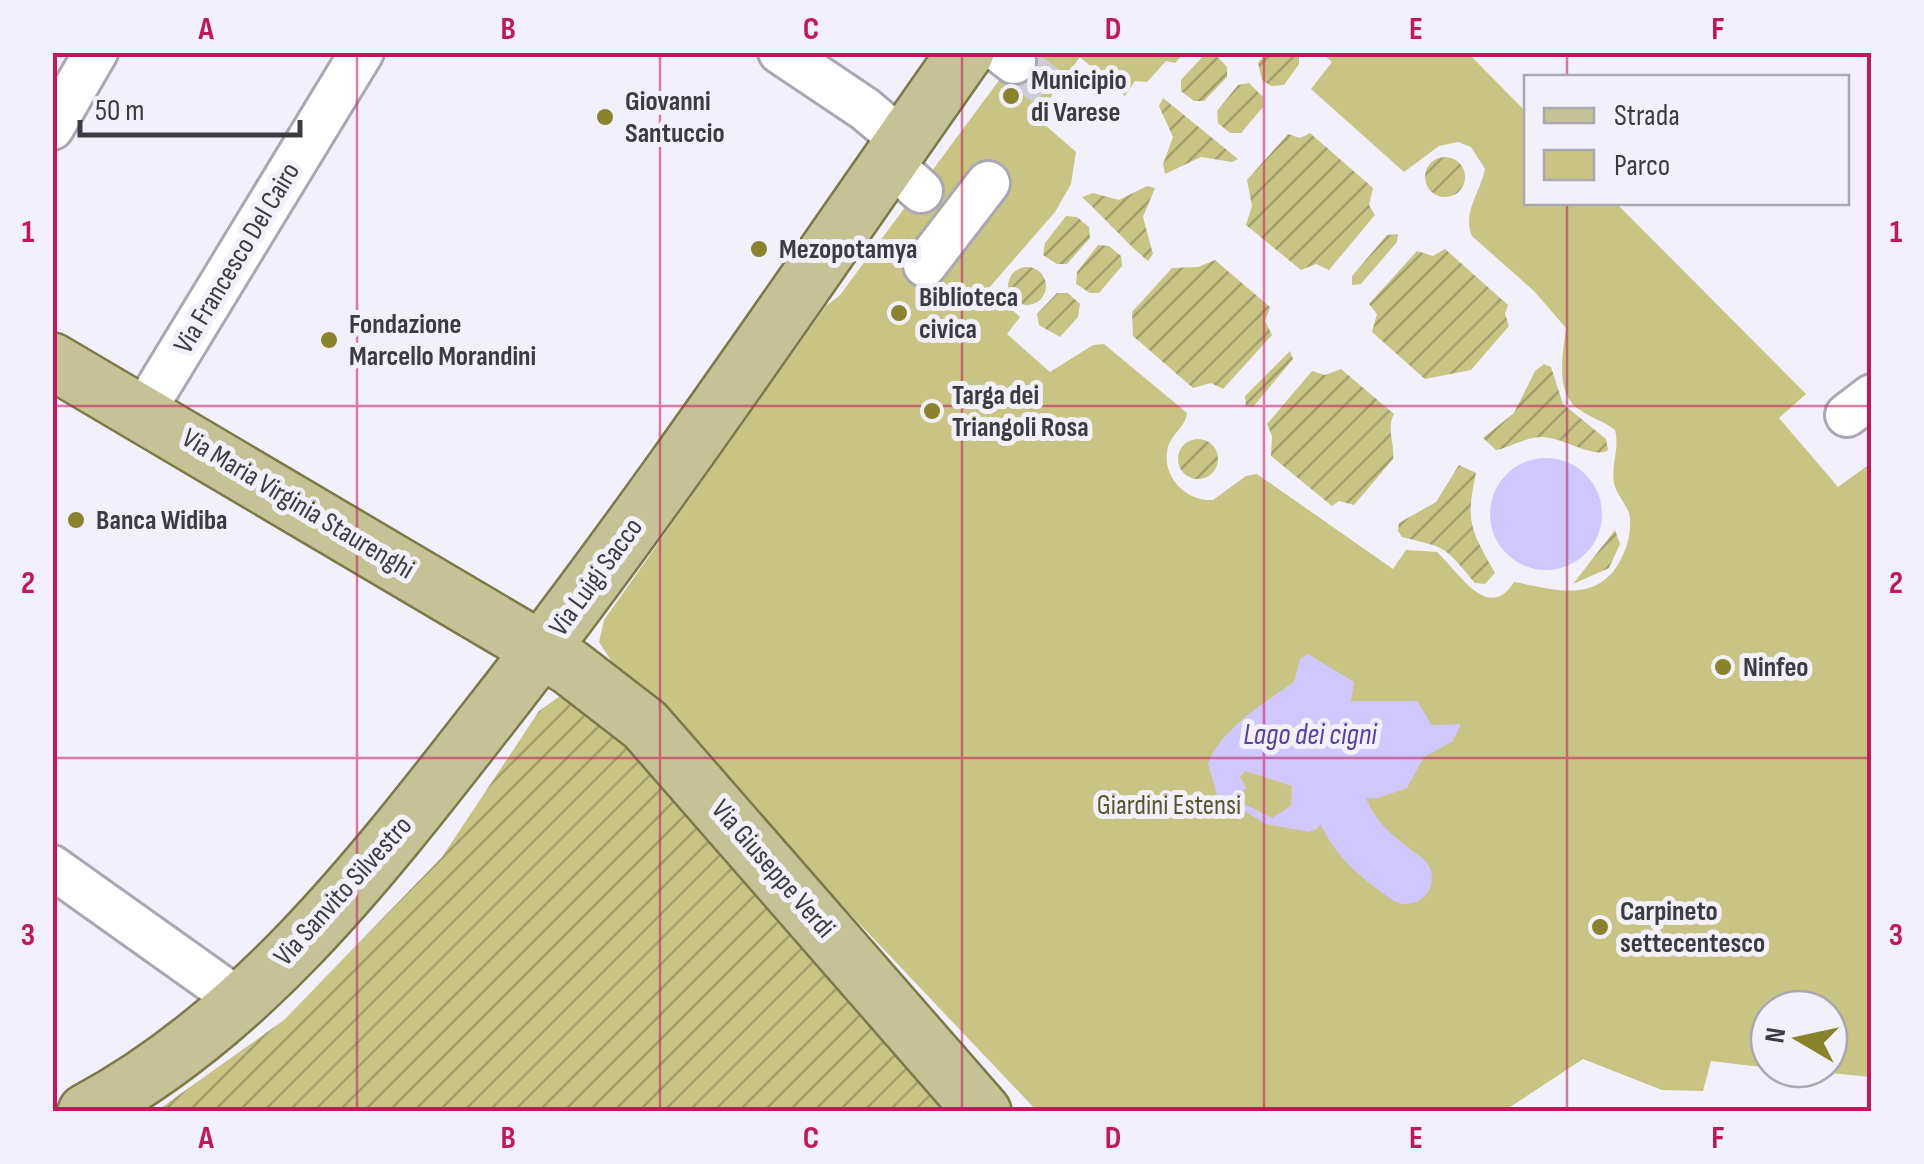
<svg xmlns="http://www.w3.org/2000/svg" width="1924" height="1164" font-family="'Sofia Sans Condensed',sans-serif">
<defs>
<pattern id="garden-furrows" width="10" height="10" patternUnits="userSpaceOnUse" patternTransform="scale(2.5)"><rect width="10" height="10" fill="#c8c483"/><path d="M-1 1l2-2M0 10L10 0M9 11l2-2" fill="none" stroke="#a4a06d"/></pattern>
</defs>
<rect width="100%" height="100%" fill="#f1f0fb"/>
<path fill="#c8c483" d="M 1020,52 L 1184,53 L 1175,63 L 1166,61 L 1147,82 L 1135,81 L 1125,96 L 1080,57 L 1036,117 L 1076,152 L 1071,184 L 1055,212 L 989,288 L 1020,317 L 1007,334 L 1050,372 L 1093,345 L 1104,344 L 1187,413 C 1185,428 1172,433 1168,447 C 1160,475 1186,502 1213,500 L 1246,476 L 1257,474 L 1393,569 L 1406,550 L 1437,552 C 1458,571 1488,624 1514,582 C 1553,589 1595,604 1619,563 C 1627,548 1631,535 1630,518 C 1629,506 1617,497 1614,483 C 1611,464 1620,449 1615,430 C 1604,421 1591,418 1580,410 C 1554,393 1563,354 1566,328 L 1534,291 L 1472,236 C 1462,213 1480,193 1485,169 L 1471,147 L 1458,142 L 1439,146 L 1404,172 L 1311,89 L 1332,62 L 1322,53 L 1468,53 L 1526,112 L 1526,202 L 1616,203 L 1806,394 L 1779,418 L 1838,487 L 1871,463 L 1871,1077 L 1789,1069 L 1829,1069 L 1829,1009 L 1769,1009 L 1769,1068 L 1711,1061 L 1703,1091 L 1662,1090 L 1583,1059 L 1504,1111 L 1037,1111 L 614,665 L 599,642 L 604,620 L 826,306 L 840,295 Z"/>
<path fill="url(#garden-furrows)" d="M 1267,52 L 1299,53 L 1299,64 L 1284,85 L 1271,86 L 1262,80 L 1258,63 Z
M 1204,55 L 1216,55 L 1227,67 L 1227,77 L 1204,101 L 1194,101 L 1181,91 L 1181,80 Z
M 1249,83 L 1263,97 L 1263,107 L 1241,133 L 1230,133 L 1218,123 L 1217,111 L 1238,85 Z
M 1163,98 L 1238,159 L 1232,162 L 1201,157 L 1165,174 L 1163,164 L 1173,137 L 1159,106 Z
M 1310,133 L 1373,188 L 1369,205 L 1375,215 L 1329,270 L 1316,264 L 1301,270 L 1246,225 L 1252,206 L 1247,180 L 1288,134 L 1300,138 Z
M1425 177a20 20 0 1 1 40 0a20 20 0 1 1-40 0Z
M 1147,186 L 1155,188 L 1143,217 L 1153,254 L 1148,261 C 1123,240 1105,218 1082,197 L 1093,193 L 1119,200 Z
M 1066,216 L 1077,217 L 1089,227 L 1090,238 L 1067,264 L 1057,264 L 1043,255 L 1045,243 Z
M 1398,234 L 1397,242 L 1361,284 L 1352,285 L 1352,276 L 1387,235 Z
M 1098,245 L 1109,246 L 1121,256 L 1122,266 L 1099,293 L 1090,293 L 1076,284 L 1077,272 Z
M 1445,249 L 1508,305 L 1505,314 L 1509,326 L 1471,370 L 1425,379 L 1372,332 L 1377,314 L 1369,304 L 1417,251 L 1433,256 Z
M 1215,260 L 1270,307 L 1265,321 L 1272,335 L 1223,389 L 1211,383 L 1193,388 L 1133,336 L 1132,312 L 1172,268 L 1198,267 Z
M1008 286a19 19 0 1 1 38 0a19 19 0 1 1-38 0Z
M 1057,293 L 1068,293 L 1080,304 L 1078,317 L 1060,337 L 1039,325 L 1037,314 Z
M 1290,351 L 1293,359 L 1253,407 L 1246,406 L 1245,396 Z
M 1544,364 L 1551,367 L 1563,404 L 1606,439 L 1608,450 C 1595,460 1563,437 1542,437 C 1525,437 1512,447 1496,450 L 1483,438 L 1514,413 L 1535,371 Z
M 1341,369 L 1394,414 C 1386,429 1395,443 1393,459 L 1354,505 L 1339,501 L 1332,506 L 1271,456 L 1272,436 L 1267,424 L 1312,371 L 1325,375 Z
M1178 459a20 20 0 1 1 40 0a20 20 0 1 1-40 0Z
M 1459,465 L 1476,473 C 1465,524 1471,529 1495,573 L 1485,584 L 1475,583 C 1443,545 1449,549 1402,537 L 1398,531 L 1399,523 L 1436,502 Z
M 1615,530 L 1620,544 L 1609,568 L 1573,584 Z
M 560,696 L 571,696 L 639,740 L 957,1112 L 155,1112 L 284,1020 L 442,857 L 539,711 Z"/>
<path fill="#cfc7fe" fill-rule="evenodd" d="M1490 514a56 56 0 1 1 112 0a56 56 0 1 1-112 0Z
M 1308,654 L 1354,682 L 1351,701 L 1417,701 L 1432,725 L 1461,724 L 1452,742 L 1424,757 L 1407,788 L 1378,798 L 1339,800 L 1317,829 L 1309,832 L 1266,824 L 1217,795 L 1208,763 C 1222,728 1265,702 1294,682 L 1300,659 ZM 1245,771 L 1292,786 L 1291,806 L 1272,818 L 1235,799 L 1246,788 L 1240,777 Z"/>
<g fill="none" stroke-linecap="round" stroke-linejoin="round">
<path stroke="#cfc7fe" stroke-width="52" d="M 1339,800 C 1351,837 1376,857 1406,878"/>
<path stroke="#cdccd6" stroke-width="42" stroke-dasharray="42 21" stroke-linecap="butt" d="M 1014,62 L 1053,91"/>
<g stroke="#a8a7b2" stroke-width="48">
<path id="minor" d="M 780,52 L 865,109 L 903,141
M 1001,52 L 1014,62
M 52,128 L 96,52
M 889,162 L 921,191
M 925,265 L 988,183
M 143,412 L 362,52
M 1847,415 L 1872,396
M 52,867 L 239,1000"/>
</g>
<g stroke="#7c7949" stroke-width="60">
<path id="major" d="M 52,361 L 570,667 L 645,725 L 983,1112
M 86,1112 C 254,1022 375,863 489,717 C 657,503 809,275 966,52"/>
</g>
<use href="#minor" stroke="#fff" stroke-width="42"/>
<use href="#major" stroke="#c5c295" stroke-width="55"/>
</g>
<path fill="none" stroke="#c2185b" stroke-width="2.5" stroke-opacity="0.55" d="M 357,52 L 357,1112M 660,52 L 660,1112M 962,52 L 962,1112M 1264,52 L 1264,1112M 1567,52 L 1567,78M 1567,202 L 1567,1112M 52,406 L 1872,406M 52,758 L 1872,758"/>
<g fill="#89832b" stroke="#f1f0fb" stroke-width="4">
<circle cx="1011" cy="96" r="10"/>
<circle cx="605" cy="117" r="10"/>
<circle cx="759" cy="249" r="10"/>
<circle cx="899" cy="313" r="10"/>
<circle cx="329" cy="340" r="10"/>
<circle cx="932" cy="411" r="10"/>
<circle cx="76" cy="520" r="10"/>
<circle cx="1723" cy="667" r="10"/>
<circle cx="1600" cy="927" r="10"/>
</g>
<g text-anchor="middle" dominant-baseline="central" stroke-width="10" stroke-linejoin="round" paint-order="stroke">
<g font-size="28" font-weight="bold" fill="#3c3c40" stroke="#f1f0fb" text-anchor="start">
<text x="1031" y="80">Municipio<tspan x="1031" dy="32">di Varese</tspan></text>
<text x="625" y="101">Giovanni<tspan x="625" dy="32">Santuccio</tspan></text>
<text x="779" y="249">Mezopotamya</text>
<text x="919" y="297">Biblioteca<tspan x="919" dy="32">civica</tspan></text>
<text x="349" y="324">Fondazione<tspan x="349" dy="32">Marcello Morandini</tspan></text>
<text x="952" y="395">Targa dei<tspan x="952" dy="32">Triangoli Rosa</tspan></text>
<text x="96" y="520">Banca Widiba</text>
<text x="1743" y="667">Ninfeo</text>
<text x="1620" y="911">Carpineto<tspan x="1620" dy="32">settecentesco</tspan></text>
</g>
<g font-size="28" fill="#3c3c40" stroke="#f1f0fb">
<text transform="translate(237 258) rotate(-59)">Via Francesco Del Cairo</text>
<text transform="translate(298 504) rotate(31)">Via Maria Virginia Staurenghi</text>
<text transform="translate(596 577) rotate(-54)">Via Luigi Sacco</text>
<text transform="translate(773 869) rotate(49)">Via Giuseppe Verdi</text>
<text transform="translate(343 891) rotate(-48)">Via Sanvito Silvestro</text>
</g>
<g font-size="28" fill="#585529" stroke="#f1f0fb">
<text x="1169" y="805">Giardini Estensi</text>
</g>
<g font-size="30" font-style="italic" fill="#593da4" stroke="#f1f0fb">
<text x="1310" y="735">Lago dei cigni</text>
</g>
</g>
<rect width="1924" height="1164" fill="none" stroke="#f1f0fb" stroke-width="110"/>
<rect x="1524" y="75" width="325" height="130" fill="#f1f0fb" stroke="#a9a8b0" stroke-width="2.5"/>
<rect x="1544" y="108" width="50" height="15" fill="#c5c295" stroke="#a9a8b0" stroke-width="2.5"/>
<text x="1614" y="125" font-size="30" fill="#3c3c40">Strada</text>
<rect x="1544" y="150" width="50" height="30" fill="#c8c483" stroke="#a9a8b0" stroke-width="2.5"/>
<text x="1614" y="175" font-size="30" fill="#3c3c40">Parco</text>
<g transform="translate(1799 1039) rotate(279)"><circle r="48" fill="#f1f0fb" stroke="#a9a8b0" stroke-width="2.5"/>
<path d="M0-8L18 38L0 25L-18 38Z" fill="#89832b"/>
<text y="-15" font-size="28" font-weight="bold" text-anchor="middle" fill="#3c3c40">N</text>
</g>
<path d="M80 120v15h220v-15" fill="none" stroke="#3c3c40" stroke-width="5"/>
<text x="95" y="120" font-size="30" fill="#3c3c40" stroke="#f1f0fb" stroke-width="8" paint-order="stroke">50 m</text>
<rect x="55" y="55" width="1814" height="1054" fill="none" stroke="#c2185b" stroke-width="4"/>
<g font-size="32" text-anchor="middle" font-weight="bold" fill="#c2185b">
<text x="206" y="39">A</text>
<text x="508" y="39">B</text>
<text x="811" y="39">C</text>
<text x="1113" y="39">D</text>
<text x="1416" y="39">E</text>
<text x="1718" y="39">F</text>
<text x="28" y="242">1</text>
<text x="1896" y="242">1</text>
<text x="28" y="593">2</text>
<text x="1896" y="593">2</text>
<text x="28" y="945">3</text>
<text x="1896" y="945">3</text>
<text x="206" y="1148">A</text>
<text x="508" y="1148">B</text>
<text x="811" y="1148">C</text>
<text x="1113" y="1148">D</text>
<text x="1416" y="1148">E</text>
<text x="1718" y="1148">F</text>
</g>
</svg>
